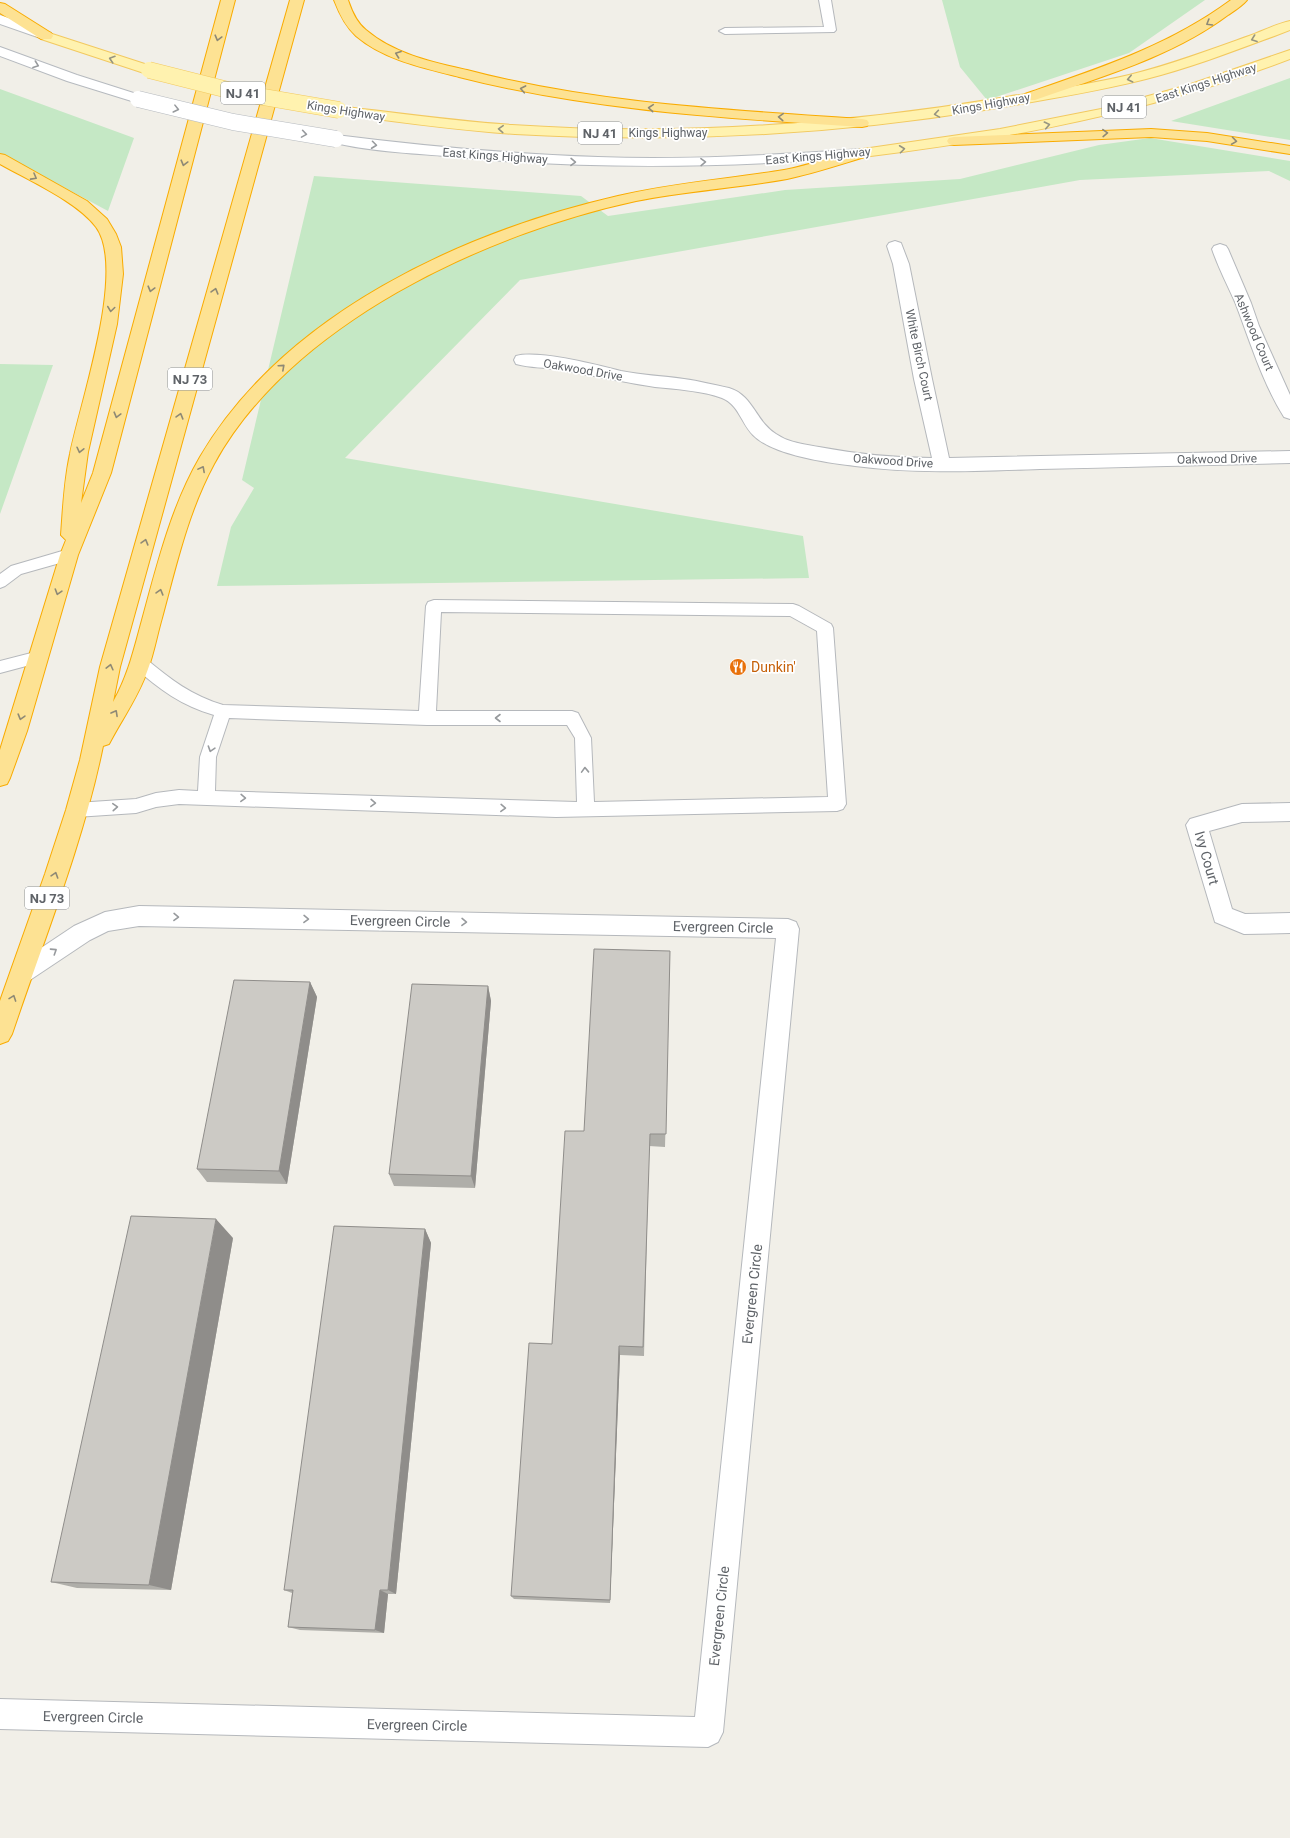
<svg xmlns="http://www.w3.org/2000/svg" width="1290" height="1838" font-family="Roboto,sans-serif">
<rect width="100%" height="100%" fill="#f1efe8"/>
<path fill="#c5e8c5" d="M 942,0 L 1205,0 L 1129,53 L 987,100 L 960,67 Z
M 1290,78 L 1290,140 L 1171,121 Z
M 0,89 L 134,138 L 108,211 L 0,153 Z
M 1150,138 L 1290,161 L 1290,181 L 1269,171 L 1080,180 L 520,280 L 345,458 L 803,536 L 809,578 L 217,586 L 231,527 L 254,488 L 242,480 L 314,176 L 581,196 L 608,216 L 785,190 L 960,179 L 1099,145 Z
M 0,364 L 53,365 L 0,514 Z"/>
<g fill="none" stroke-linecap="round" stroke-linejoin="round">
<g stroke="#b5b8bc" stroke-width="2">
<path id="lane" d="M 819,0 L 831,0 L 836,30 L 834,32 L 725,34 L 719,31 L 725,28 L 824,27 Z
M 69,549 L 74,551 L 77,555 L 74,559 L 21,574 L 5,586 L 0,588 L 0,574 L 11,566 Z
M 434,600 L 793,604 L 799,606 L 831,624 L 833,628 L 846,804 L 843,809 L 837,811 L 556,817 L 179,804 L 156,807 L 136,813 L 76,817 L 70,815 L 67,810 L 70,805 L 76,803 L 136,799 L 156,793 L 179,790 L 198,791 L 200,757 L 214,715 C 182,706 159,689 134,667 L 132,663 L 134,659 L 140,657 L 146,659 C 170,679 192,696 223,705 L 419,711 L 426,606 L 428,602 ZM 441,612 L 790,616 L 817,631 L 828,797 L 594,802 L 591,738 L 578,713 L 572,711 L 436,711 ZM 229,718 L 427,725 L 567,725 L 575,738 L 577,802 L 215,791 L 216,757 Z
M 39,651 L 45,653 L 47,657 L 45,661 L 0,673 L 0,661 Z"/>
</g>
<g stroke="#b5b8bc" stroke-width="2">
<path id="street" d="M 895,241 L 901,243 L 909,264 L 932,379 L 949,458 L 1290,451 L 1290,463 C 1207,465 1124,467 1040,469 C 979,471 916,474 855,466 C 828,463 772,455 753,435 C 741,423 739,405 722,398 C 703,391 676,389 655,387 C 623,382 592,375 560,370 C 545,367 530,368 516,364 L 514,360 L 516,356 C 539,350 597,365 621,371 C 641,375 663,376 684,379 C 699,381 714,385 729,388 C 753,395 756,422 776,434 C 789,443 804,444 819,447 C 857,454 894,458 932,458 L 914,379 L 893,264 L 887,246 L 889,243 Z
M 1220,244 L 1226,246 L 1228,249 L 1251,303 L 1259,326 L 1290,395 L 1290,419 L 1284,417 C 1262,382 1250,341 1235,302 C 1227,284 1218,267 1212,249 L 1214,246 Z
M 1290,803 L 1290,821 L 1242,822 L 1209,831 L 1232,909 L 1245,914 L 1290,913 L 1290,933 L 1244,934 L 1215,922 L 1186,825 L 1190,819 L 1242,804 Z
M 139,906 L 788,919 L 796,922 L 799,929 L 723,1732 L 718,1742 L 708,1747 L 0,1729 L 0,1699 L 695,1717 L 776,938 L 139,926 L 108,931 L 90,940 L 30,980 L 22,983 L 14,980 L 11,973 L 14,966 L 74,926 L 105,912 Z"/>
</g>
<g stroke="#b6babf" stroke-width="2">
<path id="secondary" d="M 0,15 L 51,33 L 53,36 L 51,39 L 46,40 L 0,24 Z
M 0,47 L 77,75 L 143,96 L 145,99 L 143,102 L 138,103 L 67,81 L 0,56 Z
M 336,135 C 423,146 510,154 598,157 C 686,160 775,155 863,149 L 868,150 L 870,153 L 868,156 L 863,157 C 724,168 584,170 445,156 C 409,153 366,151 331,142 L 329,139 L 331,136 Z"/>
</g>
<g stroke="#f2c960" stroke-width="2">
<path id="primary" d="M 1290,21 L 1290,30 L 1277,35 C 1234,51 1190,68 1146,79 C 1095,92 1042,100 991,109 C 833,135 674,143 515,134 C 456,130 397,122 339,114 L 334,113 L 332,110 L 334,107 L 339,106 C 397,113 454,121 512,125 C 676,136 839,125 1000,98 C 1043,91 1087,85 1129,75 C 1170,65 1210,50 1249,36 C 1263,31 1276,24 1290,21 Z
M 46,32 L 154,67 L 156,70 L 154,73 L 144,73 L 41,39 L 39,36 L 41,33 Z
M 1290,50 L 1290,59 C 1152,112 1009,139 863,157 L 858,156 L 856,153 L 858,150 L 863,149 L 1000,129 L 1101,109 L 1188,85 Z"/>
</g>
<g stroke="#f9ab00" stroke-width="2">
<path id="highway" d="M 221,0 L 235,0 L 111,473 L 78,555 L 27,731 L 10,778 L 7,784 L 0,786 L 0,750 L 60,555 L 66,540 L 61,535 C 63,508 64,481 70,454 C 80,403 127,269 96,227 C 78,202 28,180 0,164 L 0,154 L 5,155 L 87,201 L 107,219 L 116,234 L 121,247 L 123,274 L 117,324 L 88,452 L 81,503 L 93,473 Z
M 290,0 L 304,0 L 120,667 L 113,702 C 128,676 134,649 142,620 C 157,565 171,507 200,457 C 284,314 462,232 618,196 C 673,183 729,179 784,170 C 811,165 837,155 863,149 L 868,150 L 870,153 L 868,156 C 841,164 815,173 787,179 C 737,188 686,191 636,201 C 487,233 290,324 214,464 C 188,512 176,566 162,618 C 157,635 154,653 148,669 C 139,696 122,719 109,744 L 103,746 C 83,844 44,939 12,1034 L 8,1041 L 0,1044 L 0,1001 L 45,874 L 66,810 L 80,760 L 100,667 Z
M 334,0 L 348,0 C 352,12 357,23 366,30 C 394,54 432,62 467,70 C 596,104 729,110 862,119 L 867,120 L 869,123 L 867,126 L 862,127 C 726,118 592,111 459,77 C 424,68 384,60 356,36 C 345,26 339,13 334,0 Z
M 1231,0 L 1247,0 C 1242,6 1234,11 1228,15 C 1172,57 1100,77 1035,100 L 1025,100 L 1023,97 L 1025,94 C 1097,69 1169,46 1231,0 Z
M 0,3 L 5,4 L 51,33 L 53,36 L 51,39 L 41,39 L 0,13 Z
M 1151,129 L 1207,133 L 1290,146 L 1290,154 L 1207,141 L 1151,137 L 954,145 L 949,144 L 947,141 L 949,138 L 954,137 Z"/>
</g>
<use href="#lane" fill="#fff" fill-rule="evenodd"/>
<use href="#street" fill="#fff" fill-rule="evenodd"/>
<use href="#secondary" fill="#fff" fill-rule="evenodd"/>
<use href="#primary" fill="#fff2af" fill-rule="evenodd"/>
<use href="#highway" fill="#fde293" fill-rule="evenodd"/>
<g stroke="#b6babf" stroke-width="17" stroke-linecap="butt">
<path id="secondary-bridge" d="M 138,99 L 233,122 L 336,139"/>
</g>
<g stroke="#f2c960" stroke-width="17" stroke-linecap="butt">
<path id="primary-bridge" d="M 149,70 L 240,93 L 339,110"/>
</g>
<use href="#secondary-bridge" stroke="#fff" stroke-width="16"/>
<use href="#primary-bridge" stroke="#fff2af" stroke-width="16"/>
</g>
<path fill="#afaea9" d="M 670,951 L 665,1147 L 649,1146 L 644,1356 L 620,1355 L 610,1603 L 514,1599 L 511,1596 L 552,1344 L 584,1131 Z
M 310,982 L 317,997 L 287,1184 L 207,1182 L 197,1169 Z
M 488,986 L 491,1001 L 475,1188 L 394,1186 L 389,1174 Z
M 425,1229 L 431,1243 L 396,1594 L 388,1594 L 384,1633 L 300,1630 L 288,1627 L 292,1593 L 284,1590 Z
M 233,1238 L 171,1590 L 77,1588 L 51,1582 Z"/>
<path fill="#8f8d8a" d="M 310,982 L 317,997 L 287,1184 L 279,1171 Z
M 488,986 L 491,1001 L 475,1188 L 471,1176 Z
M 216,1219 L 233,1238 L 171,1590 L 149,1585 Z
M 425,1229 L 431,1243 L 396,1594 L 388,1590 Z
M 619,1346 L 620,1355 L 610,1603 L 610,1600 Z
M 380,1590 L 388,1594 L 384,1633 L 375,1630 Z"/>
<path fill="#cccac5" stroke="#8f8d8a" d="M 594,949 L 670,951 L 666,1134 L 650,1134 L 643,1347 L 619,1346 L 610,1600 L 511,1596 L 529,1343 L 552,1344 L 565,1131 L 584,1131 Z
M 234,980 L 310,982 L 279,1171 L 197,1169 Z
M 412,984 L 488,986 L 471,1176 L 389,1174 Z
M 131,1216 L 216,1219 L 149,1585 L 51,1582 Z
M 334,1226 L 425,1229 L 388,1590 L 380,1590 L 375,1630 L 288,1627 L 293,1590 L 284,1590 Z"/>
<defs><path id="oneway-chevron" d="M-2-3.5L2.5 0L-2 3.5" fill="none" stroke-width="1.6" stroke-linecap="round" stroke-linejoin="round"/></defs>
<g stroke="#8e8975">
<use href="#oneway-chevron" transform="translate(1209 23) rotate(149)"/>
<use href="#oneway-chevron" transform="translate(218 38) rotate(105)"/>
<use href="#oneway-chevron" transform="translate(398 54) rotate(-160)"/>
<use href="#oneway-chevron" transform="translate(523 89) rotate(-169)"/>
<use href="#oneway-chevron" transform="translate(651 108) rotate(-175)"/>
<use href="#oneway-chevron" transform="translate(781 117) rotate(-176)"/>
<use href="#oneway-chevron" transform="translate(1105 133) rotate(-2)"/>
<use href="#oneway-chevron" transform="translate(1234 141) rotate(8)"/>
<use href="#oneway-chevron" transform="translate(184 163) rotate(105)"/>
<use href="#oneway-chevron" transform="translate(34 177) rotate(29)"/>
<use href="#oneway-chevron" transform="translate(151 289) rotate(105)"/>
<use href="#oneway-chevron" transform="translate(215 291) rotate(-74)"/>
<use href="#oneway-chevron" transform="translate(111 309) rotate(98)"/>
<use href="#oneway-chevron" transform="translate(282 367) rotate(-42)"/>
<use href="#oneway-chevron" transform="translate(117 415) rotate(105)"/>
<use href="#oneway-chevron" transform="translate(180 416) rotate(-74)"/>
<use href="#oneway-chevron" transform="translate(80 450) rotate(103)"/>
<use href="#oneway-chevron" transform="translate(202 469) rotate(-62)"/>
<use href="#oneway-chevron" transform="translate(145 542) rotate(-74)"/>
<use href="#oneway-chevron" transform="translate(58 592) rotate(107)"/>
<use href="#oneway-chevron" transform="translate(160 592) rotate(-74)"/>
<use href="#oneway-chevron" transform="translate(110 667) rotate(-76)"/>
<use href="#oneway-chevron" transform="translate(115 713) rotate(-61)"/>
<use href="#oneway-chevron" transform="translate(21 717) rotate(106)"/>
<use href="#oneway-chevron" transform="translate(55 875) rotate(-72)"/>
<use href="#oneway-chevron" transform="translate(13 998) rotate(-70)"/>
</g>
<g stroke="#979581">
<use href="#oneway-chevron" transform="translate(1254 39) rotate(160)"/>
<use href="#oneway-chevron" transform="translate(112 59) rotate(-162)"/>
<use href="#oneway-chevron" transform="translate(1130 79) rotate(167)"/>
<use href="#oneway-chevron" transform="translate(937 114) rotate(171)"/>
<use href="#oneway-chevron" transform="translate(1047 125) rotate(-12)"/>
<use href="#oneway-chevron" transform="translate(501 129) rotate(-177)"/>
<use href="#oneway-chevron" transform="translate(902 149) rotate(-7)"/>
</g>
<g stroke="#979a9d">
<use href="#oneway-chevron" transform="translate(36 65) rotate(20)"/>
<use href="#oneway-chevron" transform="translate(176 109) rotate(14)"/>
<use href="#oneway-chevron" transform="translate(304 134) rotate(9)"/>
<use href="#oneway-chevron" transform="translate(374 145) rotate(7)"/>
<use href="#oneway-chevron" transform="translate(573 162) rotate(1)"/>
<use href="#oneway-chevron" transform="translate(703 162) rotate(-1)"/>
<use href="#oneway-chevron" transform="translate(498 718) rotate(-180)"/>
<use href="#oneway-chevron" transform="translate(211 749) rotate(108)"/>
<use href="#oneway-chevron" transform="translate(585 770) rotate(-92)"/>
<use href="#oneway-chevron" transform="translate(243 798) rotate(2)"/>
<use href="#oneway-chevron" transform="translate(373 803) rotate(2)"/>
<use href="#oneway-chevron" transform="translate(115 807) rotate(-4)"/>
<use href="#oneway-chevron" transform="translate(503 808) rotate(2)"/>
<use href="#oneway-chevron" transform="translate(176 917) rotate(1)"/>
<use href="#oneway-chevron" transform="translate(306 919) rotate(1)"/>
<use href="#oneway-chevron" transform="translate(464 922) rotate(1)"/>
<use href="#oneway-chevron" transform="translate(54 951) rotate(-33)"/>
</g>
<defs>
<g id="restaurant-disc" transform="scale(0.9)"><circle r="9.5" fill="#e8710a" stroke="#fff"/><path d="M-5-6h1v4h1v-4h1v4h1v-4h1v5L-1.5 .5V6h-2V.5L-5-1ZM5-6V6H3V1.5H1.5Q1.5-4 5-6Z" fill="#fff"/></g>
</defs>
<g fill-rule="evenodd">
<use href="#restaurant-disc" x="738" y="667"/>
</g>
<g text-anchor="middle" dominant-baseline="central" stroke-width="3.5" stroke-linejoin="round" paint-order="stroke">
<g font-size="12" fill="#5f6368" stroke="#fff">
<text transform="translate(1206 83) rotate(-18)">East Kings Highway</text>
<text transform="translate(991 104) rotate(-10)">Kings Highway</text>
<text transform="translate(346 111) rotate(9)">Kings Highway</text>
<text x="668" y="133">Kings Highway</text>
<text transform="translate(495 156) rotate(4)">East Kings Highway</text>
<text transform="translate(818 156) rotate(-5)">East Kings Highway</text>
<text transform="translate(1254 332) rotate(67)">Ashwood Court</text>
<text transform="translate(919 355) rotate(78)">White Birch Court</text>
<text transform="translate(583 370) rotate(10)">Oakwood Drive</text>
<text transform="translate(1217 459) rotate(-1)">Oakwood Drive</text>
<text transform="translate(893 461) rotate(4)">Oakwood Drive</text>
</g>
<g fill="#fff" stroke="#8f9295" stroke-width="1">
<rect x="221" y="82" width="44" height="22" rx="3"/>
<rect x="1102" y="96" width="44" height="22" rx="3"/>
<rect x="578" y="122" width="44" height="22" rx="3"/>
<rect x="168" y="368" width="44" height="22" rx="3"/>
<rect x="25" y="887" width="44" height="22" rx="3"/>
</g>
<g font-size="13" font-weight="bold" fill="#5f6368">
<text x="243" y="93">NJ 41</text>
<text x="1124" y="107">NJ 41</text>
<text x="600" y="133">NJ 41</text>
<text x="190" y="379">NJ 73</text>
<text x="47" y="898">NJ 73</text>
</g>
<g font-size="14" fill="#c56008" stroke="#fff" text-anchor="start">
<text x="751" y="667">Dunkin'</text>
</g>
<g font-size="14" fill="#5f6368" stroke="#fff">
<text transform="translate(1207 858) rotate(74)">Ivy Court</text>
<text transform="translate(400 921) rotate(1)">Evergreen Circle</text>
<text transform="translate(723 927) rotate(1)">Evergreen Circle</text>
<text transform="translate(752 1294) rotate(-84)">Evergreen Circle</text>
<text transform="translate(719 1616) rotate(-84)">Evergreen Circle</text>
<text transform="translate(93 1717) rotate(1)">Evergreen Circle</text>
<text transform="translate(417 1725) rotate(1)">Evergreen Circle</text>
</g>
</g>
</svg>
